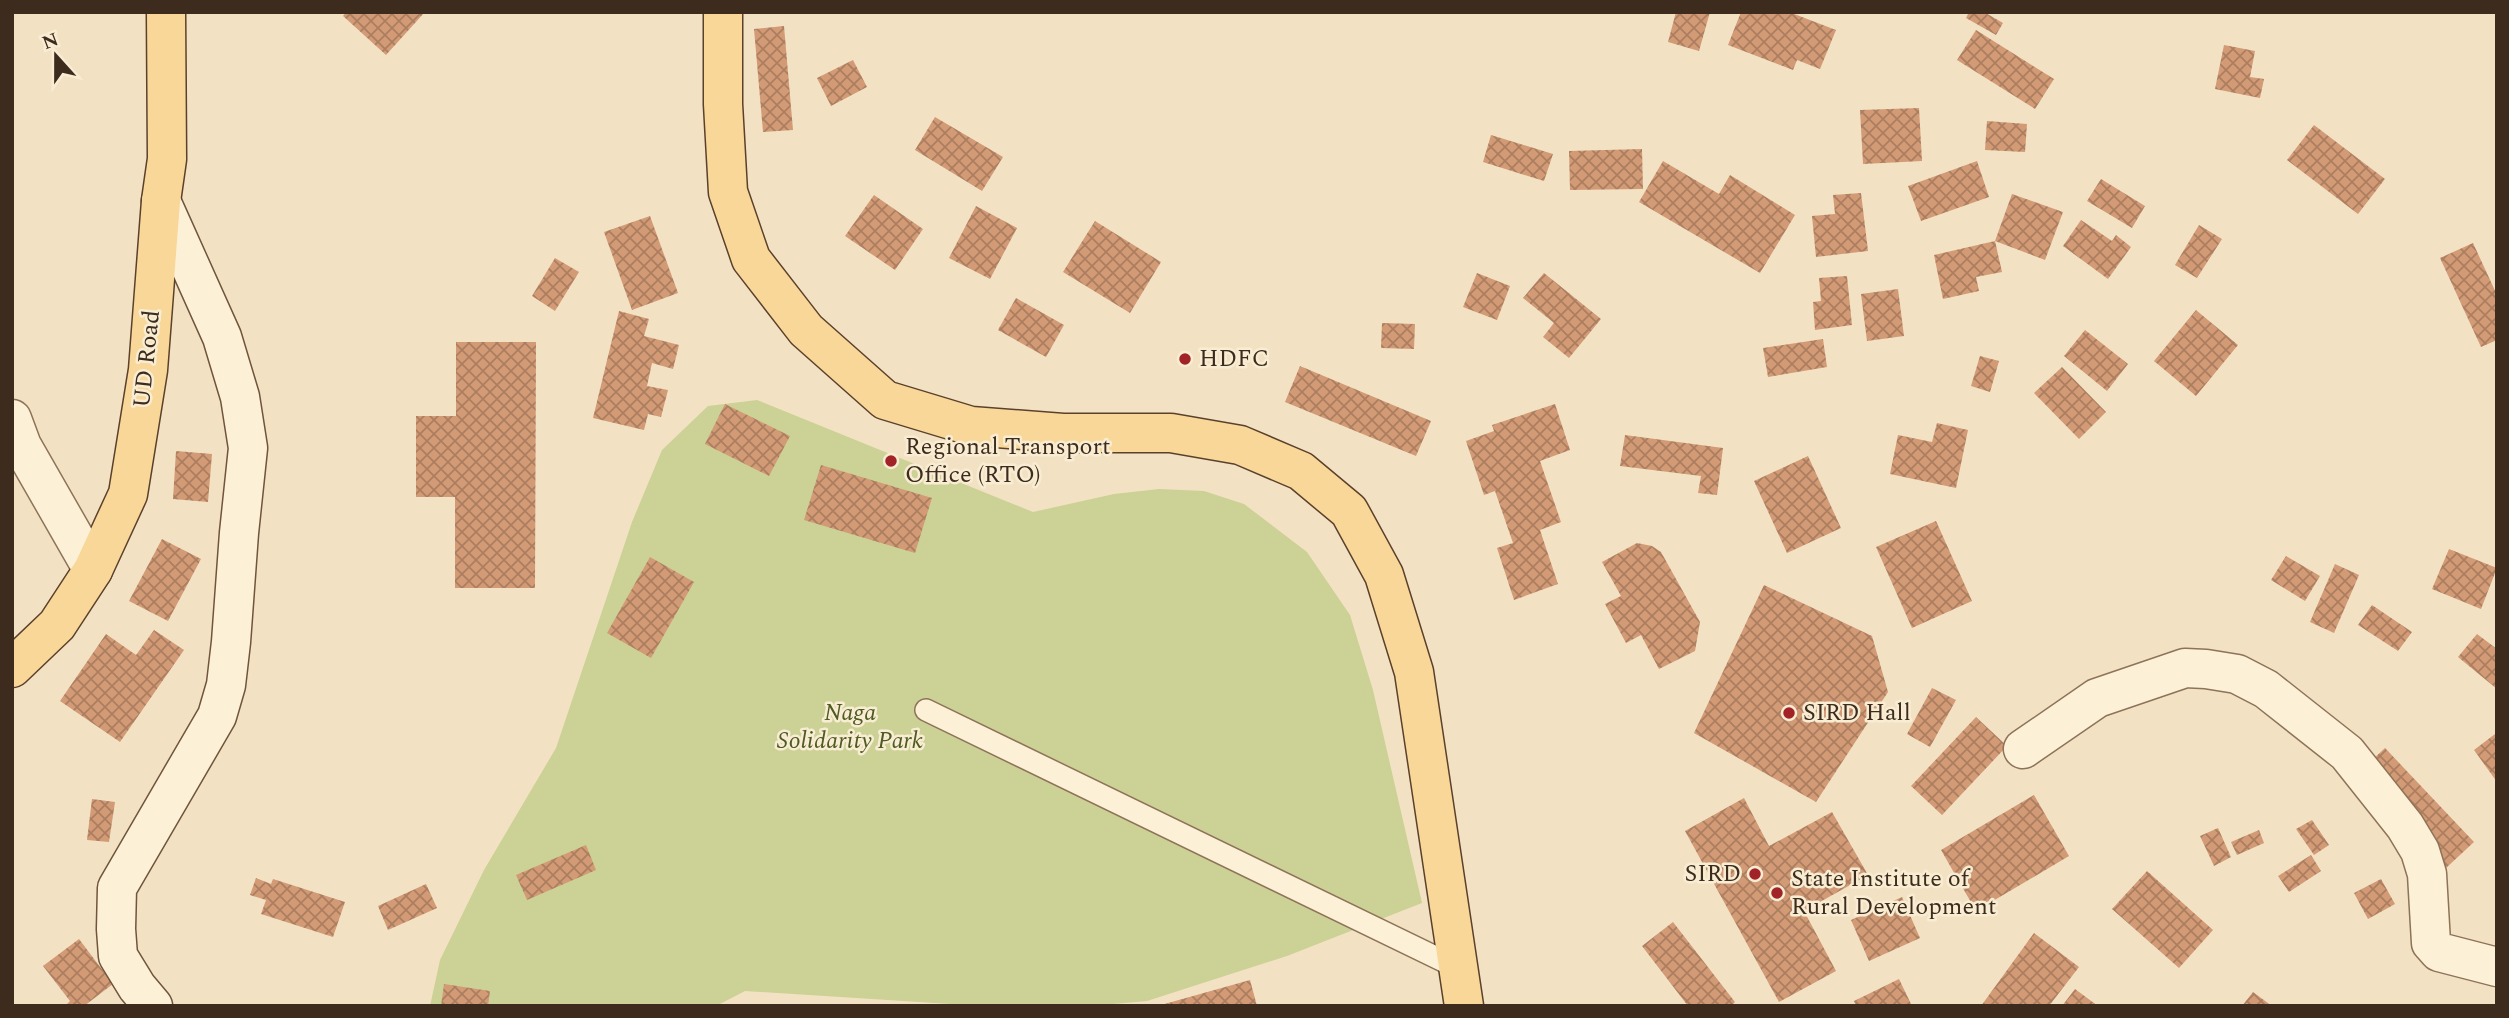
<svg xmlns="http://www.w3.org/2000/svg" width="2509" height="1018" font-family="Spectral,serif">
<defs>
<pattern id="building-cross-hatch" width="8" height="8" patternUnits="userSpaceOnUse" patternTransform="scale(1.75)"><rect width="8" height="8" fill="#d39a76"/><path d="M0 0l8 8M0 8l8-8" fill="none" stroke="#ac7e60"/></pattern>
</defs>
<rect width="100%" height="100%" fill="#f2e2c3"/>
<path fill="#ccd196" d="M 757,400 L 1033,512 L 1114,494 L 1159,489 L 1204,491 L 1244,504 L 1307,552 L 1350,615 L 1373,690 L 1422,903 L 1287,956 L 1147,1001 L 1090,1006 L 982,1006 L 745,991 L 716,1006 L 430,1006 L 440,960 L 484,870 L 556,748 L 632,522 L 662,450 L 708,406 Z"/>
<path fill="url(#building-cross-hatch)" d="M 346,12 L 425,12 L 386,55 L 343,16 Z
M 1676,12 L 1710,12 L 1699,51 L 1668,42 Z
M 1741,12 L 1789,12 L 1836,30 L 1820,69 L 1797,60 L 1793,70 L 1728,45 Z
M 1969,12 L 1984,12 L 2003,23 L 1996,35 L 1966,18 Z
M 784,26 L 793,130 L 763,132 L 754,29 Z
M 1976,30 L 2054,79 L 2035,109 L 1957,60 Z
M 2224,45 L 2255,51 L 2250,77 L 2264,79 L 2260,98 L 2215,89 Z
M 853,60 L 867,87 L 831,106 L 817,78 Z
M 1919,108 L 1922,161 L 1863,164 L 1860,110 Z
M 935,117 L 1003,157 L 982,191 L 915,150 Z
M 1987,121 L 2027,124 L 2025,152 L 1985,150 Z
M 2314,125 L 2385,179 L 2358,214 L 2287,160 Z
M 1491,135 L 1553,154 L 1544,181 L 1483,162 Z
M 1642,149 L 1643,189 L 1570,190 L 1569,151 Z
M 1663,161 L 1719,194 L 1730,175 L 1795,215 L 1760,273 L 1639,202 Z
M 1977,161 L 1989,197 L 1921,221 L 1908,186 Z
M 2101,179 L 2145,206 L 2132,228 L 2087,201 Z
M 1861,193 L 1868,251 L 1816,257 L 1812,216 L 1835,214 L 1833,195 Z
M 2012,194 L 2063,212 L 2045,260 L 1995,241 Z
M 874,195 L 923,229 L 895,270 L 845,236 Z
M 976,206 L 1017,228 L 990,279 L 949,258 Z
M 650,216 L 678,293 L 632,310 L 604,232 Z
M 2081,220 L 2112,241 L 2116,235 L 2131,247 L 2108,279 L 2063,246 Z
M 1095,221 L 1161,262 L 1130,313 L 1063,272 Z
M 2199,225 L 2222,239 L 2197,278 L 2175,265 Z
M 1995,241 L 2002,272 L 1976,277 L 1979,291 L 1943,299 L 1934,255 Z
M 2473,243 L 2497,295 L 2497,340 L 2481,347 L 2440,258 Z
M 555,258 L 579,272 L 555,311 L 532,296 Z
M 1477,273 L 1510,286 L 1497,320 L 1463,307 Z
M 1544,273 L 1601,319 L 1569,358 L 1543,337 L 1554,323 L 1523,298 Z
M 1847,276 L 1852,325 L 1815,330 L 1813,302 L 1821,301 L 1819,278 Z
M 1898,289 L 1904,336 L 1867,341 L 1861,294 Z
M 1016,298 L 1064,325 L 1046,357 L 998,330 Z
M 2196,310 L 2238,345 L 2196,396 L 2154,361 Z
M 619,311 L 649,319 L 644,336 L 679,345 L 673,369 L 652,363 L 647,386 L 668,390 L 661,417 L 648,414 L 644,430 L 593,418 Z
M 1382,323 L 1415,324 L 1414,349 L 1381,348 Z
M 2085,330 L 2128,364 L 2107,391 L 2064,356 Z
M 1823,339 L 1827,367 L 1768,377 L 1763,348 Z
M 456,342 L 536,342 L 535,588 L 455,588 L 455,497 L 416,497 L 416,416 L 456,416 Z
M 1980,356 L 1999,361 L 1990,392 L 1971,386 Z
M 1300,366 L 1431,421 L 1416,456 L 1285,402 Z
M 2062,367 L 2106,412 L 2079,439 L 2034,393 Z
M 725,404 L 790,436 L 769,476 L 705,444 Z
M 1555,404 L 1570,450 L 1540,461 L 1561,522 L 1540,530 L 1558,584 L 1514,600 L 1497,548 L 1513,543 L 1495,491 L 1484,495 L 1466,441 L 1494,431 L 1492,425 Z
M 1937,423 L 1968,430 L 1956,488 L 1890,474 L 1898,435 L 1932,442 Z
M 1625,435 L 1723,448 L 1717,495 L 1698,493 L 1701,476 L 1620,466 Z
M 176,451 L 212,454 L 208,502 L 173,499 Z
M 1808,456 L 1841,528 L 1787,553 L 1754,481 Z
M 821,465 L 932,498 L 915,553 L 804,520 Z
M 1936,521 L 1972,601 L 1912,628 L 1876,547 Z
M 162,539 L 201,559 L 168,621 L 129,601 Z
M 1637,543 L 1652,546 L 1661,552 L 1700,622 L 1695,651 L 1659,669 L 1641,635 L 1626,643 L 1605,604 L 1621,596 L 1602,562 Z
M 2449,549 L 2497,568 L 2481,609 L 2432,589 Z
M 2286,556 L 2320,576 L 2305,601 L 2271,580 Z
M 650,557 L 694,582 L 651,658 L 607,633 Z
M 2335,564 L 2359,575 L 2334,633 L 2310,622 Z
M 1764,585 L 1872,636 L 1888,692 L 1816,802 L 1694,733 Z
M 2372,605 L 2412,632 L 2398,651 L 2358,625 Z
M 154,630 L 184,650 L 120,742 L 60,701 L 106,634 L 136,655 Z
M 2477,634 L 2497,649 L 2497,689 L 2458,657 Z
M 1932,688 L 1956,700 L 1930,747 L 1907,734 Z
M 1976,717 L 2007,746 L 1942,815 L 1911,786 Z
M 2495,734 L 2497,737 L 2497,782 L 2474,750 Z
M 2385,748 L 2474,842 L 2446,868 L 2357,774 Z
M 2034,795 L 2069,856 L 1976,911 L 1941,850 Z
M 1744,798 L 1769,846 L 1832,812 L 1868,875 L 1804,911 L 1836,971 L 1779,1002 L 1685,831 Z
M 92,799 L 115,802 L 109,842 L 87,840 Z
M 2312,820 L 2329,845 L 2314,855 L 2296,829 Z
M 2218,828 L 2231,857 L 2214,866 L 2200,836 Z
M 2259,830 L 2264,843 L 2237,855 L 2231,842 Z
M 586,845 L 596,870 L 527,900 L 516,875 Z
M 2311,855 L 2321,871 L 2289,892 L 2278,876 Z
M 2147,871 L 2213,930 L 2179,968 L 2112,909 Z
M 256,878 L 271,884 L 273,879 L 345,902 L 333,937 L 261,914 L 266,900 L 250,895 Z
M 2381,879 L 2395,904 L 2368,919 L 2354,893 Z
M 426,884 L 437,908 L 388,930 L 378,906 Z
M 1902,897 L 1920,938 L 1869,961 L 1851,920 Z
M 1673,922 L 1735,1002 L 1731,1006 L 1688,1006 L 1642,946 Z
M 2034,933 L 2079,967 L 2049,1006 L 1981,1006 Z
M 79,939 L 113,984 L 84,1006 L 65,1006 L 70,1001 L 43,966 Z
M 1899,979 L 1912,1006 L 1856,1006 L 1854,1001 Z
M 1250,980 L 1257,1006 L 1161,1006 L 1161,1005 Z
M 444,984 L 490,991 L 488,1006 L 441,1006 Z
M 2075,989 L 2098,1006 L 2062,1006 Z
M 2253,992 L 2272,1006 L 2242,1006 Z"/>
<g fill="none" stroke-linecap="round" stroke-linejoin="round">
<g stroke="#8e7358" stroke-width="24">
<path id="lane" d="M 926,710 L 1460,969"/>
</g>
<g stroke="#8e7358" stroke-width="41">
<path id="street" d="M 12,419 L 22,446 L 93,570
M 2023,749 L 2097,698 L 2185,668 L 2206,669 L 2237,674 L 2266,689 L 2347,753 L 2405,826 L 2420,851 L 2427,874 L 2431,943 L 2439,952 L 2497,967"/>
</g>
<g stroke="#70543b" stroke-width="41">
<path id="secondary" d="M 153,1006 L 137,987 L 118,956 L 116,929 L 117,888 L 217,716 L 226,685 L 231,642 L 239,533 L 248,448 L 240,397 L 222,337 L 161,201"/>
</g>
<g stroke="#5b412c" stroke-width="41">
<path id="primary" d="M 723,12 L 723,104 L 728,192 L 751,259 L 806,330 L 885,400 L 971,426 L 1063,433 L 1171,433 L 1240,445 L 1301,471 L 1349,511 L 1384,575 L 1414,672 L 1464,1006
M 12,668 L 57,625 L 93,570 L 128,494 L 148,370 L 161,201 L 167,159 L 166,12"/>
</g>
<use href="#lane" stroke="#fcf0d7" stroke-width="21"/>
<use href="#street" stroke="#fcf0d7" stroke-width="38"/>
<use href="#secondary" stroke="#fcf0d7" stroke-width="38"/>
<use href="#primary" stroke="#f8d798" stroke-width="38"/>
</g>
<g fill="#a22327" stroke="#f8edd3" stroke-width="2.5">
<circle cx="1185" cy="359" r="7"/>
<circle cx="891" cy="461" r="7"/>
<circle cx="1789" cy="713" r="7"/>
<circle cx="1755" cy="874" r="7"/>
<circle cx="1777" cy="893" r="7"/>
</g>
<g text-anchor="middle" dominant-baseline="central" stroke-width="5" stroke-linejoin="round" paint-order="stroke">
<g font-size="24" fill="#3d2c1d" stroke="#f8edd3">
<text transform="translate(147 359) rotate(-84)">UD Road</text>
</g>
<g font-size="24" fill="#3d2c1d" stroke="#f8edd3" text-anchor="start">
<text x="1199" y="359">HDFC</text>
<text x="905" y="447">Regional Transport<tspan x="905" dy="28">Office (RTO)</tspan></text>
<text x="1803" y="713">SIRD Hall</text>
<text x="1741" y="874" text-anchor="end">SIRD</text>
<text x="1791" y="879">State Institute of<tspan x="1791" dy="28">Rural Development</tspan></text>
</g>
<g font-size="24" font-style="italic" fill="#4e5b22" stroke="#f8edd3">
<text x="850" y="713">Naga<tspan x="850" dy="28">Solidarity Park</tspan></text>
</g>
</g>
<rect width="2509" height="1018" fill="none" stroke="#3d2c1d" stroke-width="28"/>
<g transform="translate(56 56) rotate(339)" stroke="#f8edd3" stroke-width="5" paint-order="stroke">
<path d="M0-5L12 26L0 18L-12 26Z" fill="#3d2c1d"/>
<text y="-10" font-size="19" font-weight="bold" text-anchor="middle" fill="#3d2c1d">N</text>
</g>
</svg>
